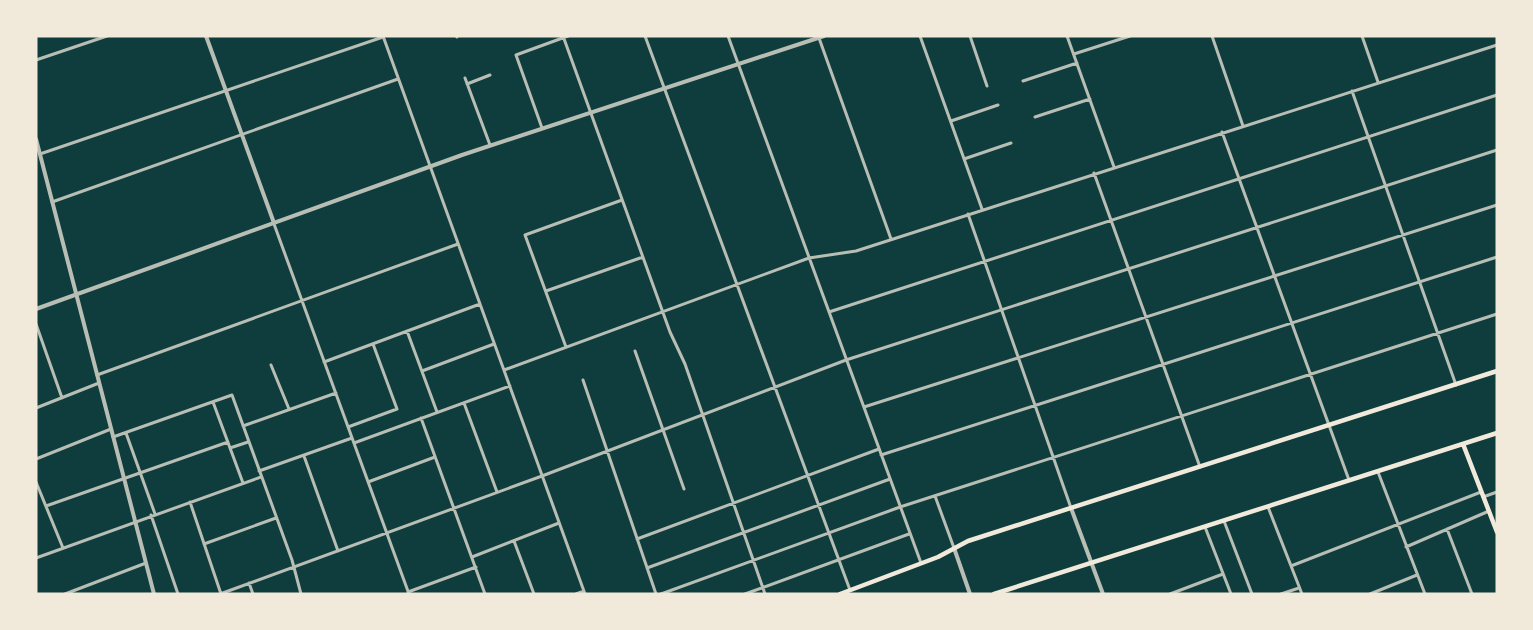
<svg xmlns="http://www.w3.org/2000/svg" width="1533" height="630" font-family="Rubik,sans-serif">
<rect width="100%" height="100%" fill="#0f3d3e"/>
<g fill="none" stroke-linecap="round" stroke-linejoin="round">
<path stroke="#b8beb3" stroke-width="3" d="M 383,36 L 585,594
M 456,36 L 457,37
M 563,36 L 670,332 L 685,364 L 765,594
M 645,36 L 850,590
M 728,36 L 921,563
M 920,36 L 982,209
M 970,36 L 987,86
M 1067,36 L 1114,167
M 1212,36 L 1243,126
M 1362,36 L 1378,82
M 819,38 L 891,239
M 1074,54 L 1130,36
M 36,60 L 107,36
M 465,78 L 490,145
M 1023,81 L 1077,63
M 467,84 L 490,75
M 1352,91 L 1456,385
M 1035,117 L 1090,99
M 951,121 L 998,105
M 542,128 L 516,55 L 568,36
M 1222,132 L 1349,480
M 40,154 L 383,37
M 964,159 L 1011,143
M 1094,173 L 1200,467
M 52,202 L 398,79
M 968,214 L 1071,508
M 274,224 L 409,594
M 546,291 L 643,257
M 829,312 L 1497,95
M 36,324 L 62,398
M 407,331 L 437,412
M 566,347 L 525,235 L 622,200
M 635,351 L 684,489
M 324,362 L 480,304
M 271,365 L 289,409
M 504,370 L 809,258 L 856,251 L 1497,45
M 422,371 L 494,344
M 97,375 L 458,244
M 583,380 L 656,594
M 213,402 L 243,483
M 464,403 L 497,492
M 864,407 L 1497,205
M 36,408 L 99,383
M 421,418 L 485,594
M 243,426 L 336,393
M 348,427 L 397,409 L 373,344
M 126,433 L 155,514
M 113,437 L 232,395 L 292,560 L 301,594
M 354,443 L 510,386
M 230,448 L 248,442
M 881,455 L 1497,257
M 304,456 L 338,551
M 36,459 L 111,429
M 259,471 L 352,438
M 1378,472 L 1425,594
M 36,482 L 63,548
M 368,482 L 435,457
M 935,496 L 954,548
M 1483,497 L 1497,492
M 190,502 L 221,594
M 46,506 L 228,442
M 1268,507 L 1302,594
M 151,515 L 178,594
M 1224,521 L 1252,594
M 1205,527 L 1231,594
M 1447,529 L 1472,594
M 637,539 L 879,449
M 514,541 L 534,594
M 204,544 L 276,518
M 1406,547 L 1489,511
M 472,557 L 559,523
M 36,558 L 261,477
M 1291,566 L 1481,492
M 647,568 L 890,479
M 249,583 L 253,594
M 408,592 L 476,567
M 65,594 L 146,563
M 220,594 L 542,476 L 846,360 L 1497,150
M 576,594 L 584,591
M 661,594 L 900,507 L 1497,314
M 745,594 L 909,534
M 1170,594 L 1223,574
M 1281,594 L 1299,588
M 1370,594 L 1417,575"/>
<path stroke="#b8beb3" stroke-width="4" d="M 206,36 L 274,223
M 36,139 L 154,594
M 36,309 L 462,155 L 824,36
M 1071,508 L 1103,594
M 954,548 L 970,594"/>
<path stroke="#f1e9da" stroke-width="4.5" d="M 1463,444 L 1497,532
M 840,594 L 938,557 L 968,541 L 1497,371
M 994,594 L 1497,433"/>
</g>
<rect width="1533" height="630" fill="none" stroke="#f1e9da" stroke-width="75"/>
</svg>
